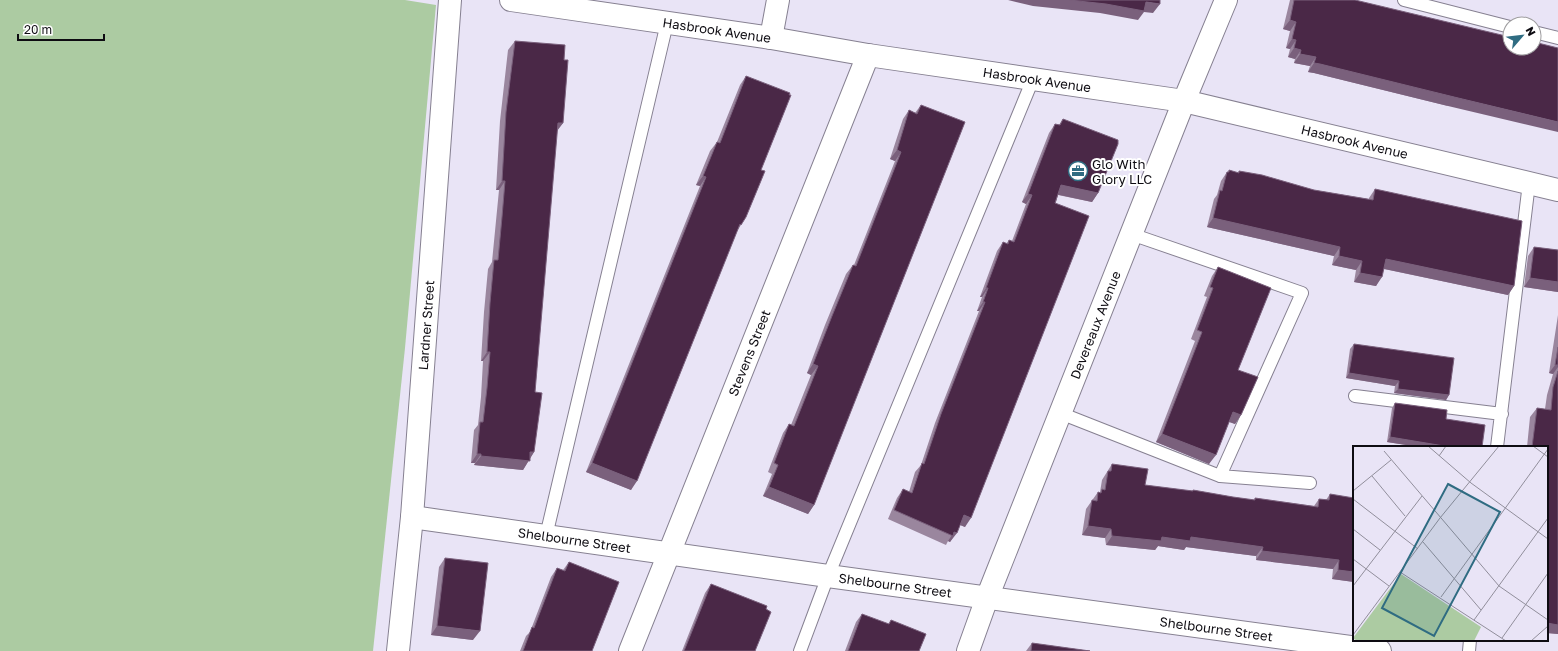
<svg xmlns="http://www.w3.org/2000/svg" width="1558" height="651" font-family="'Golos Text',sans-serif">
<rect width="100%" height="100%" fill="#e9e4f6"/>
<path fill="#accba2" d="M 0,0 L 405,0 L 436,5 L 405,348 L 373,651 L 0,651 Z"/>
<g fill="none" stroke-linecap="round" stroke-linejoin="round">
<g stroke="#868091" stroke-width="14">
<path id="service" d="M 1404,0 L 1510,27
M 1534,32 L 1558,38
M 1131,234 L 1302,293 L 1220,476
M 1355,396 L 1502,414
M 1060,413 L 1220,476 L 1310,483
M 1497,447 L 1529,183
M 546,536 L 667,23
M 800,651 L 828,576 L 1033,79
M 1469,651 L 1470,640"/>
</g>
<g stroke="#868091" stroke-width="24">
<g id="minor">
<path id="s1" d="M 511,0 L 771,38 L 868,55 L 1184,101 L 1558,190"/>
<path d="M 771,38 L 778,0"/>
<path id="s2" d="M 412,517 L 828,576 L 1380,651"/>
<path id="s3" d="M 398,651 L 412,517 L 450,0"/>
<path id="s4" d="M 630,651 L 868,55"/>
</g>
</g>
<g stroke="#868091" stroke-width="24">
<g id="tertiary">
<path id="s5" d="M 968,651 L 987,598 L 1184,101 L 1226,0"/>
</g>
</g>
<use href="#service" stroke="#fff" stroke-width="12"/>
<use href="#minor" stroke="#fff" stroke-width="22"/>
<use href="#tertiary" stroke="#fff" stroke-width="22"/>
</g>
<path fill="#9a869e" d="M 1290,0 L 1355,0 L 1448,106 L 1314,73 L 1308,72 L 1310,66 L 1294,63 L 1295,59 L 1288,57 L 1290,49 L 1286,48 L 1290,31 L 1283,29 Z
M 515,41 L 564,60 L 563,123 L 557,131 L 535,392 L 534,452 L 523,470 L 474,465 L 475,463 L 471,463 L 474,430 L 478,425 L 481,397 L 483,361 L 481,361 L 484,312 L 488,269 L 492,262 L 499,190 L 496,190 L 500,121 L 508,50 Z
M 746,76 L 761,170 L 741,225 L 737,231 L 631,490 L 586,472 L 700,186 L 696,185 L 710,151 L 717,142 L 740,85 Z
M 921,105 L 814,505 L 808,514 L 763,496 L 772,474 L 768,472 L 783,433 L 789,424 L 791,425 L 811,375 L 807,373 L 825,325 L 846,274 L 853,265 L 854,265 L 895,161 L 890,159 L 903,119 L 909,110 L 915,113 Z
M 1063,119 L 1098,193 L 1092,202 L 1058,195 L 965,527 L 960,525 L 950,542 L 948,541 L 946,545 L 888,519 L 897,498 L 903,489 L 909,492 L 915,472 L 921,465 L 935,423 L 979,311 L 977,311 L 982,297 L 980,297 L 997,251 L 1003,242 L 1006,244 L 1009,240 L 1012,241 L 1026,204 L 1022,202 L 1049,133 L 1055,124 L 1059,125 Z
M 1229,170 L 1238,173 L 1239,171 L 1314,190 L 1369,199 L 1369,198 L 1375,189 L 1514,286 L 1508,295 L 1384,269 L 1376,286 L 1354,282 L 1356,270 L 1332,265 L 1334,256 L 1207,227 L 1214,199 L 1217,195 L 1221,181 L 1227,172 L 1228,172 Z
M 1534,247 L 1558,250 L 1558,292 L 1524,287 L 1528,256 Z
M 1218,267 L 1238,370 L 1241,415 L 1235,424 L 1229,422 L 1209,464 L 1156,442 L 1195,341 L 1191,339 L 1207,297 L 1204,296 L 1212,276 Z
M 1558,315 L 1558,634 L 1547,633 L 1547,447 L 1527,447 L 1530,417 L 1537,408 L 1545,409 L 1547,395 L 1553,374 L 1549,373 Z
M 1354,344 L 1449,395 L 1446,400 L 1394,393 L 1395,386 L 1346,378 L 1350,349 Z
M 1395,403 L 1446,419 L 1482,447 L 1419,447 L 1387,442 L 1392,408 Z
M 1112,464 L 1145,485 L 1192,491 L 1193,490 L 1233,497 L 1254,500 L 1255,498 L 1314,506 L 1319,499 L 1326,500 L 1330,494 L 1354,582 L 1332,579 L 1333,569 L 1256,560 L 1256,556 L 1186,547 L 1184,550 L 1158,546 L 1155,550 L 1106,545 L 1105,538 L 1082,535 L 1086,509 L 1098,492 L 1100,492 L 1102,480 Z
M 445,558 L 473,640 L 431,635 L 439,567 Z
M 569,562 L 592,651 L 520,651 L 526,636 L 530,632 L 551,577 L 557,568 L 563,570 Z
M 711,584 L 766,609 L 755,651 L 682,651 L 705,593 Z
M 862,614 L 919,651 L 845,651 L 856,622 Z
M 1032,643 L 1090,651 L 1026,651 Z"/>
<path fill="#7a607c" d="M 1008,0 L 1069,0 L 1146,2 L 1160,4 L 1153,13 L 1144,12 L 1138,20 L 1100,13 L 1033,6 Z
M 1290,20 L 1296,22 L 1290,31 L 1283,29 Z
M 1292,39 L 1296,40 L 1290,49 L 1286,48 Z
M 1294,48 L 1301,50 L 1295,59 L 1288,57 Z
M 1300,54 L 1316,57 L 1310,66 L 1294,63 Z
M 1314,63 L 1320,64 L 1558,122 L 1558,132 L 1448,106 L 1314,73 L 1308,72 Z
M 558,123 L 563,123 L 556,132 Z
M 897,150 L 901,152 L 895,161 L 890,159 Z
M 703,176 L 706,177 L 700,186 L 696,185 Z
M 502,181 L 505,181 L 499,190 L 496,190 Z
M 1061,185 L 1098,193 L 1092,202 L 1055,194 Z
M 1028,194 L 1032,195 L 1026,204 L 1022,202 Z
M 1213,218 L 1340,247 L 1334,256 L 1207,227 Z
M 1339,256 L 1362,261 L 1356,270 L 1332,265 Z
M 1386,259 L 1514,286 L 1508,295 L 1380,268 Z
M 1360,273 L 1382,277 L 1376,286 L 1354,282 Z
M 1530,278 L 1558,282 L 1558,292 L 1524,287 Z
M 986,288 L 988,288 L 982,297 L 980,297 Z
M 983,302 L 985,302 L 979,311 L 977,311 Z
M 487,352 L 490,352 L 483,361 L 481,361 Z
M 813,364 L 818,366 L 811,375 L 807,373 Z
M 1555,365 L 1558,365 L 1558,367 L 1553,374 L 1549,373 Z
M 1349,373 L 1399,381 L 1395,386 L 1346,378 Z
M 1398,389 L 1449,395 L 1446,400 L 1394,393 Z
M 1233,412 L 1241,415 L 1235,424 L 1227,421 Z
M 1162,434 L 1216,455 L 1209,464 L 1156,442 Z
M 1390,437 L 1450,447 L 1419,447 L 1387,442 Z
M 530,452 L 534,452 L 523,470 L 474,465 L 481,456 Z
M 477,454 L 481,454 L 475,463 L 471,463 Z
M 592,463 L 637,481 L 631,490 L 586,472 Z
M 769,487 L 814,505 L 808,514 L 763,496 Z
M 964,515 L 971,518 L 965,527 L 958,524 Z
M 1088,526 L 1111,529 L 1105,538 L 1082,535 Z
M 954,532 L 957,533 L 950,542 L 948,541 Z
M 1112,536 L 1191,537 L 1263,547 L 1256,556 L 1186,547 L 1184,550 L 1158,546 L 1155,550 L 1106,545 Z
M 1262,551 L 1339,560 L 1333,569 L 1256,560 Z
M 1338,570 L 1354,572 L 1354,582 L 1332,579 Z
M 1547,623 L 1558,625 L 1558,634 L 1547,633 Z
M 437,626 L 480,631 L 473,640 L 431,635 Z"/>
<path fill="#4a2847" stroke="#7a607c" d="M 1069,0 L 1160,0 L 1160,4 L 1146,2 L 1144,11 L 1106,4 Z
M 1294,0 L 1355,0 L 1510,37 L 1510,48 L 1534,48 L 1534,42 L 1558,48 L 1558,122 L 1454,97 L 1320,64 L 1314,63 L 1316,57 L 1300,54 L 1301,50 L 1294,48 L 1296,40 L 1292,39 L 1296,22 L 1290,20 Z
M 515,41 L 565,45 L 564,60 L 568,60 L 563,123 L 558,123 L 535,392 L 542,393 L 534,452 L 530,452 L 530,461 L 481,456 L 481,454 L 477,454 L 480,422 L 483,422 L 487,388 L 490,352 L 487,352 L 490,303 L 494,260 L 498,260 L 502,217 L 505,181 L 502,181 L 506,112 Z
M 746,76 L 790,93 L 789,95 L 791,95 L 761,170 L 765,171 L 746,217 L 741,225 L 740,224 L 637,481 L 592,463 L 706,177 L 703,176 L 717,142 L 720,143 Z
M 921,105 L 965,122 L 814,505 L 769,487 L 778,465 L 774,463 L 789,424 L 794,426 L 818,366 L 813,364 L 832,316 L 853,265 L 856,266 L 901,152 L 897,150 L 909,110 L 917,114 Z
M 1063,119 L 1118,140 L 1118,144 L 1098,193 L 1061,185 L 1055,203 L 1089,216 L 971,518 L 964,515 L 957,533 L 954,532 L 953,536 L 894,510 L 903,489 L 912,493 L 922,463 L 924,464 L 941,414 L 985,302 L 983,302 L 988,288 L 986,288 L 1003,242 L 1008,244 L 1009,240 L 1014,242 L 1032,195 L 1028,194 L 1055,124 L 1060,125 Z
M 1229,170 L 1239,173 L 1239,171 L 1262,175 L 1314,190 L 1373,200 L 1375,189 L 1522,221 L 1514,286 L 1386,259 L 1382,277 L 1360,273 L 1362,261 L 1339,256 L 1340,247 L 1213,218 L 1220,190 L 1222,191 L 1227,172 L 1229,172 Z
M 1534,247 L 1558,250 L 1558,282 L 1530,278 Z
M 1218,267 L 1271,288 L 1238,370 L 1258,377 L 1241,415 L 1233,412 L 1216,455 L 1162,434 L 1202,332 L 1197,330 L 1213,288 L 1210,287 Z
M 1354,344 L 1454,358 L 1449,395 L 1398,389 L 1399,381 L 1349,373 Z
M 1558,347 L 1558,365 L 1555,365 Z
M 1558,371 L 1558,625 L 1547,623 L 1547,447 L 1532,447 L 1537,408 L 1551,410 L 1553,387 Z
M 1395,403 L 1447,410 L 1446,419 L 1485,425 L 1482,447 L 1450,447 L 1390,437 Z
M 1112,464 L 1148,469 L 1145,485 L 1193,491 L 1193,490 L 1233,497 L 1255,500 L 1255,498 L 1318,507 L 1319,499 L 1329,500 L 1330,494 L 1354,498 L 1354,572 L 1338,570 L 1339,560 L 1262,551 L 1263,547 L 1191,537 L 1190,541 L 1162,537 L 1161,541 L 1112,536 L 1111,529 L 1088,526 L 1092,500 L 1097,501 L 1098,492 L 1101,493 L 1102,489 L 1105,490 L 1108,471 L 1111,471 Z
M 445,558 L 488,563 L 480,631 L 437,626 Z
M 569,562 L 619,582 L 592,651 L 523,651 L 532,627 L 534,628 L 557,568 L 565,571 Z
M 711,584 L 767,606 L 766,609 L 771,612 L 755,651 L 684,651 Z
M 862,614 L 889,624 L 891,620 L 926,634 L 919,651 L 848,651 Z
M 1032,643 L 1090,651 L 1031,651 Z"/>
<defs>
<g id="office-ring" transform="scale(1)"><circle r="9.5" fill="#fff" stroke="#2f6c82" stroke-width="1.5"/><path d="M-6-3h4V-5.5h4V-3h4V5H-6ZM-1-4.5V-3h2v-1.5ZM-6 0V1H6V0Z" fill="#2f6c82"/></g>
</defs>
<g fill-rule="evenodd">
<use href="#office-ring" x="1078" y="171"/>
</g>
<g text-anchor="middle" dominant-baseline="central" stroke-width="4" stroke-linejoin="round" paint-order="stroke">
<g font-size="13" fill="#0e0c12" stroke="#fff">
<text stroke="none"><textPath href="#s1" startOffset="208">Hasbrook Avenue</textPath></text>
<text stroke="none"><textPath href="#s1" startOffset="532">Hasbrook Avenue</textPath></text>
<text stroke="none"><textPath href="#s1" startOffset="856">Hasbrook Avenue</textPath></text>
<text stroke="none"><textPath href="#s5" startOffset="350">Devereaux Avenue</textPath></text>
<text stroke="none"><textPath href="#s3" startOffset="327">Lardner Street</textPath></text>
<text stroke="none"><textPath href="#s4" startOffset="321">Stevens Street</textPath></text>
<text stroke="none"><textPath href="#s2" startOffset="164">Shelbourne Street</textPath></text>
<text stroke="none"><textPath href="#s2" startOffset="488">Shelbourne Street</textPath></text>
<text stroke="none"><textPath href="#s2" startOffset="812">Shelbourne Street</textPath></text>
</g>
<g font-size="13" fill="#0e0c12" stroke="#fff" text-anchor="start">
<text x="1092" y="164">Glo With<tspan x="1092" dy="15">Glory LLC</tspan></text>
</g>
</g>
<g transform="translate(1353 446)">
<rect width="195" height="195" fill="#e9e4f6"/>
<path d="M 48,128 L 128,181 L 121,195 L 4,195 L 0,192 Z" fill="#accba2"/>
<path fill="none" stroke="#918e9b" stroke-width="1" d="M 75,0 L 118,37 L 195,93M 180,0 L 195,11M 31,5 L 146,140 L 195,174M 86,10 L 93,0M 19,30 L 52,70M 0,45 L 38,14M 0,53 L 65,103M 0,83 L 27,104M 70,96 L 128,164M 0,113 L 36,140M 47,126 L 153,195M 0,140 L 69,50M 88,151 L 195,3M 121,174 L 195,72M 0,189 L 87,72 L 146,0M 149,192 L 195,127M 178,195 L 195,180"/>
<path fill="#2f6c82" fill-opacity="0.15" stroke="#2f6c82" stroke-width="2" d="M 95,38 L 147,66 L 81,190 L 29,162 Z"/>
<rect width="195" height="195" fill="none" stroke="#0e0c12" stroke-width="2"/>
</g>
<g transform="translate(1522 36) rotate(62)"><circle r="19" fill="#ffffff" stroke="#9f9ea0"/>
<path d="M0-3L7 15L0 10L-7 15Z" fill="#2f6c82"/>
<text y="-6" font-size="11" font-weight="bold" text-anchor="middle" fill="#0e0c12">N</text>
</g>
<path d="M18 34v6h86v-6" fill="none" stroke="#0e0c12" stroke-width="2"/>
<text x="24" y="34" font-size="12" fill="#0e0c12" stroke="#ffffff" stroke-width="3" paint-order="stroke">20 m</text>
</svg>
